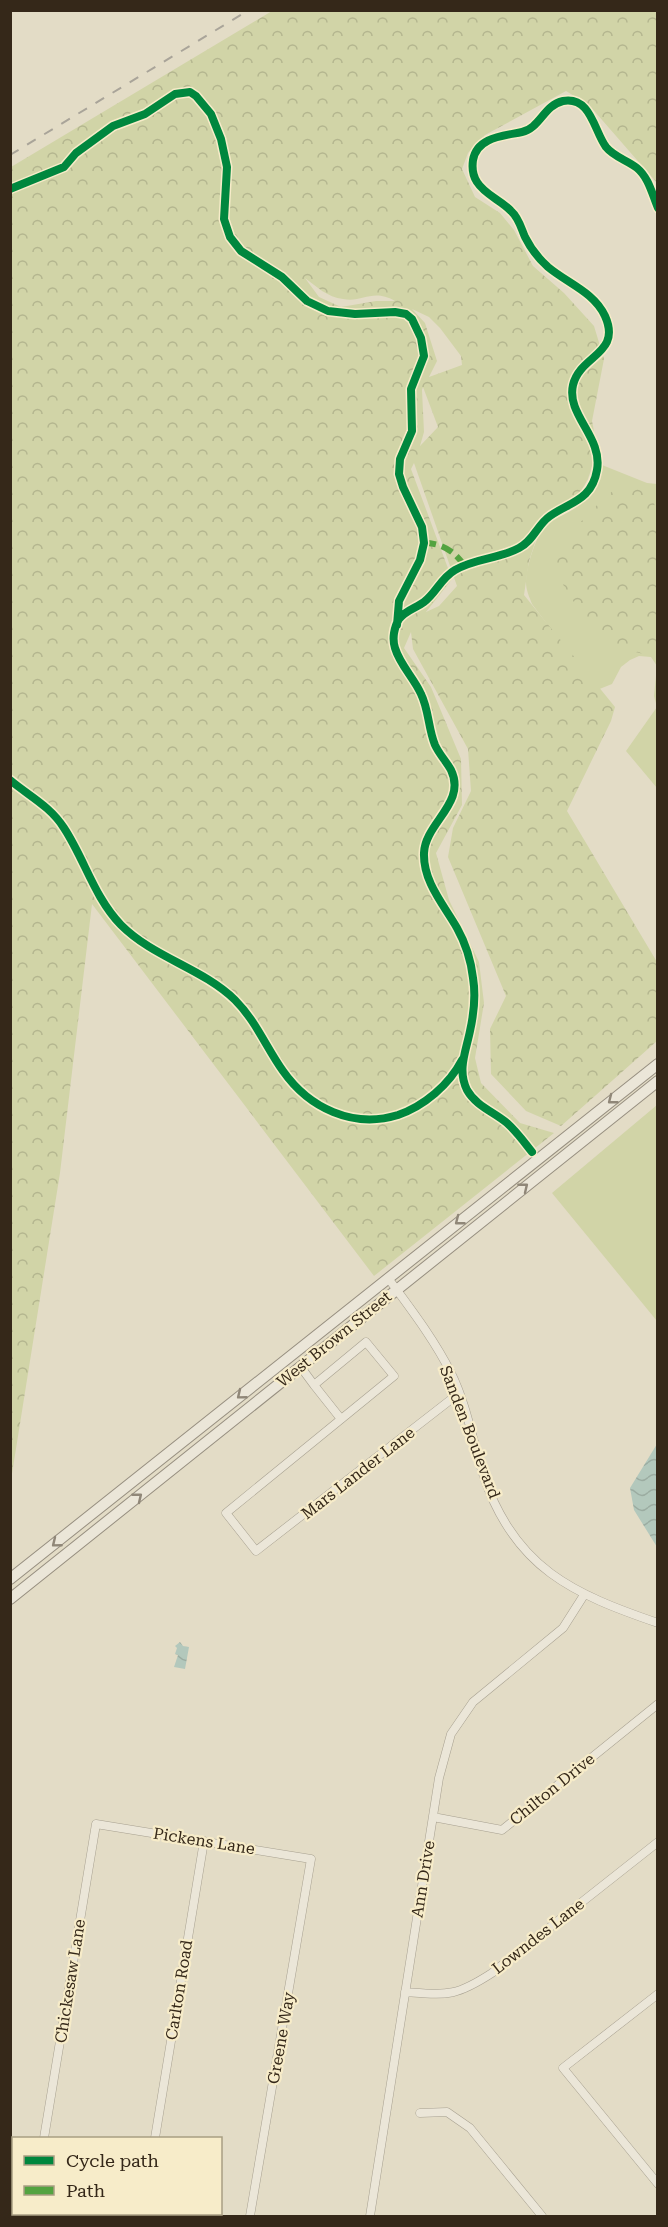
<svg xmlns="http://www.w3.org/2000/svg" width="668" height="2227" font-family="'Roboto Serif',serif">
<defs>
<pattern id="forest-crowns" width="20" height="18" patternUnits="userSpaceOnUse" patternTransform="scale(1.5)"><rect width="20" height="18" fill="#d1d4a7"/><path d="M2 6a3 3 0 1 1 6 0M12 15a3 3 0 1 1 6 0" fill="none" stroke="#b4b68f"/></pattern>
<pattern id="water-waves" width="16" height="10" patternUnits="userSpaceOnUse" patternTransform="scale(1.5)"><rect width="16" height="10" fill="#b3c8bc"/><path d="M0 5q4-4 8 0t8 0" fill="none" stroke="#9baca1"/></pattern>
</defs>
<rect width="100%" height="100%" fill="#e3dcc6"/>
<path fill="#d1d4a7" d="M 602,465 L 647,483 L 657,484 L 657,788 L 626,751 L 657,707 L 654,696 L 657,666 L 651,657 L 639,656 L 630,660 L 621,667 L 612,684 L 597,690 L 532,604 C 529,596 526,590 526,582 C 526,567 537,532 548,522 C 552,518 560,517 565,514 C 587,503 597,490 602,465 Z
M 657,1105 L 657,1321 L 552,1193 Z"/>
<path fill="url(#forest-crowns)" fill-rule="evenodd" d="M 272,11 L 657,11 L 657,183 L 589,105 L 566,91 L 485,135 L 468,153 L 462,169 L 475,197 L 500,213 L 514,230 L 533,266 L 564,293 L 594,326 L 604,359 L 592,421 C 599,450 593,488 566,505 C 559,509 551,511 544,515 L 529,561 L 524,595 L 615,707 L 611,721 L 567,811 L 657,962 L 657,1041 L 561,1126 L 526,1111 L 491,1074 L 490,1029 L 506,996 L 448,857 L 453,828 L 471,791 L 468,749 L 413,649 L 411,632 L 404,648 L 431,687 L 461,759 L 462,805 L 436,853 L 449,900 L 479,962 L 484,1003 L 475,1058 L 481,1083 L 520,1123 L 554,1133 L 374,1276 L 92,904 L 60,1173 L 11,1480 L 11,167 ZM 305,278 C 317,287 327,297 343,299 C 363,303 372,288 395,301 L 376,301 L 341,307 L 319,297 ZM 412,309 L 429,317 L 440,328 L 461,356 L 462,365 L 429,377 L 437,361 L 425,323 ZM 423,387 L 438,427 L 420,446 L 424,432 L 422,390 ZM 414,463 L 457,586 L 439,606 L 426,612 L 452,579 L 411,469 Z
M 635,484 C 655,492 658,506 653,526 L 658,528 L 657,657 C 648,656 613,646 605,641 C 594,634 552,573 553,560 C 554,547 605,495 617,488 C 623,485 628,484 635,484 Z"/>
<path fill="url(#water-waves)" d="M 657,1444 L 657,1547 L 634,1510 L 630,1488 Z
M 180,1642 L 183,1646 L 189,1647 L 185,1669 L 174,1667 L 178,1655 L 175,1654 L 177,1648 L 175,1646 Z"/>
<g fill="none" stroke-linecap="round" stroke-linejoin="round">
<g stroke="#a7a090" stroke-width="9">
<path id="minor" d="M 388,1278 C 410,1308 434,1339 451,1373 C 467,1405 473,1443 484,1477 C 515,1568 573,1594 658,1623
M 300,1366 L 314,1385
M 341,1419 L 314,1385 L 366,1342 L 394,1376 L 226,1513 L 256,1551 L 458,1394
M 433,1817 L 502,1830 L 658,1704
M 405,1992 C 448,1995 455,1997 492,1973 L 658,1842
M 658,1994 L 563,2068 L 658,2184
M 420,2113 L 447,2112 L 470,2128 L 542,2216
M 44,2138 L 96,1824 L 311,1859 L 250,2216
M 155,2138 L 204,1841
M 31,2216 L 32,2214
M 142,2216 L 142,2214
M 370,2216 L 439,1778 L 451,1734 L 473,1702 L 563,1628 L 584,1595"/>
</g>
<g stroke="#978f80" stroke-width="12">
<path id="secondary" d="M 10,1579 L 658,1064
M 10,1599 L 658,1081"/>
</g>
<use href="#minor" stroke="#ebe6d8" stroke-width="8"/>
<use href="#secondary" stroke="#ebe6d8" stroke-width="10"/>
<path stroke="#a9a499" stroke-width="2" stroke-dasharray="10 10" stroke-linecap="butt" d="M 10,155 L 249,10"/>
<path stroke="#53a340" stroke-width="6" stroke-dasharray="12 6" stroke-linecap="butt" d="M 424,543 C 442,543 454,551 464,565"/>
<g stroke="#f7ecc9" stroke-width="11">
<path id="cycleway" d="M 10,189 L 64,167 L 76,153 L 113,126 L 145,114 L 175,94 L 190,92 L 196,96 L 211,114 L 221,139 L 227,167 L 224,219 L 230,237 L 241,251 L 282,277 L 307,301 L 328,311 L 355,314 L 395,312 L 406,314 L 412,319 L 421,338 L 424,356 L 411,389 L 412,431 L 400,459 L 399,474 L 403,487 L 422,527 L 424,543 L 420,560 L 399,601 L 397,625
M 10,780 C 29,796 50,806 64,828 C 85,860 94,897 121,925 C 154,958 202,968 235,1000 C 256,1021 266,1047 283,1071 C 309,1108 353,1129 398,1115 C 424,1106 449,1085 462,1060
M 532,1152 C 524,1142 517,1132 507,1123 C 494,1112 476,1106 467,1090 C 457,1070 466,1051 470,1031 C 474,1013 476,996 473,978 C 471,961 466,944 457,928 C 444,905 423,882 424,853 C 425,823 467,803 451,770 C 446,761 439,754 435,745 C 428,728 429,710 421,694 C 414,678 400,665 395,648 C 392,639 394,627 399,619 C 406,610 416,608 424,602 C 436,593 441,578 455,570 C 475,558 499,559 519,548 C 534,540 537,525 550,516 C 570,502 592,500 597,470 C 603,437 566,415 573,385 C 580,355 622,354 605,316 C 594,292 567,283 548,267 C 539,259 531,249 525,237 C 521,228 519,218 511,211 C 501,200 485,195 477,182 C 473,176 472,167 473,160 C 477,137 503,136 522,132 C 540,128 544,105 563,101 C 591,96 594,131 606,147 C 614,157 627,160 637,168 C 649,178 652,194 658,208"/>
</g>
<use href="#cycleway" stroke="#00873e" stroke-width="8"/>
</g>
<defs><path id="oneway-chevron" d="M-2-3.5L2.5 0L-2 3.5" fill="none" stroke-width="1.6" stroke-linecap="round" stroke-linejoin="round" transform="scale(1.5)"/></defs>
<g stroke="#908778">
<use href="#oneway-chevron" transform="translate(612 1100) rotate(142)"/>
<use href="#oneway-chevron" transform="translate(524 1187) rotate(-39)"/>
<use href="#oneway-chevron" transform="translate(459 1221) rotate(142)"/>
<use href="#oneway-chevron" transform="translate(241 1395) rotate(141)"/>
<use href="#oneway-chevron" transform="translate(138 1497) rotate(-39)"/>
<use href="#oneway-chevron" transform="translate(56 1543) rotate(141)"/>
</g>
<g text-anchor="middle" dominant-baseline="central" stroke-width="4.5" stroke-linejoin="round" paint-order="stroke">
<g font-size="16" fill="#352819" stroke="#f7ecc9">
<text transform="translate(334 1339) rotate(-39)">West Brown Street</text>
<text transform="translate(470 1432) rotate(69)">Sanden Boulevard</text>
<text transform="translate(358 1473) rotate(-38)">Mars Lander Lane</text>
<text transform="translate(552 1789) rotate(-39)">Chilton Drive</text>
<text transform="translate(204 1841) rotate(9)">Pickens Lane</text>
<text transform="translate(423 1879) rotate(-81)">Ann Drive</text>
<text transform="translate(538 1936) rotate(-38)">Lowndes Lane</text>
<text transform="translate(70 1981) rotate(-81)">Chickesaw Lane</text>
<text transform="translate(179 1990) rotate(-81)">Carlton Road</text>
<text transform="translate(281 2038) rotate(-80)">Greene Way</text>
</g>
</g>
<rect width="668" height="2227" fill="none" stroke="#352819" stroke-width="24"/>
<rect x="12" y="2137" width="210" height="78" fill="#f7ecc9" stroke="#a99e83" stroke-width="1.5"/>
<rect x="24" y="2156" width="30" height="9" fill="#00873e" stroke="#a99e83" stroke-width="1.5"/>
<text x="66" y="2167" font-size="18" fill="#352819">Cycle path</text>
<rect x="24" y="2186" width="30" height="9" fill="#53a340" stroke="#a99e83" stroke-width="1.5"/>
<text x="66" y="2197" font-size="18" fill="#352819">Path</text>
</svg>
